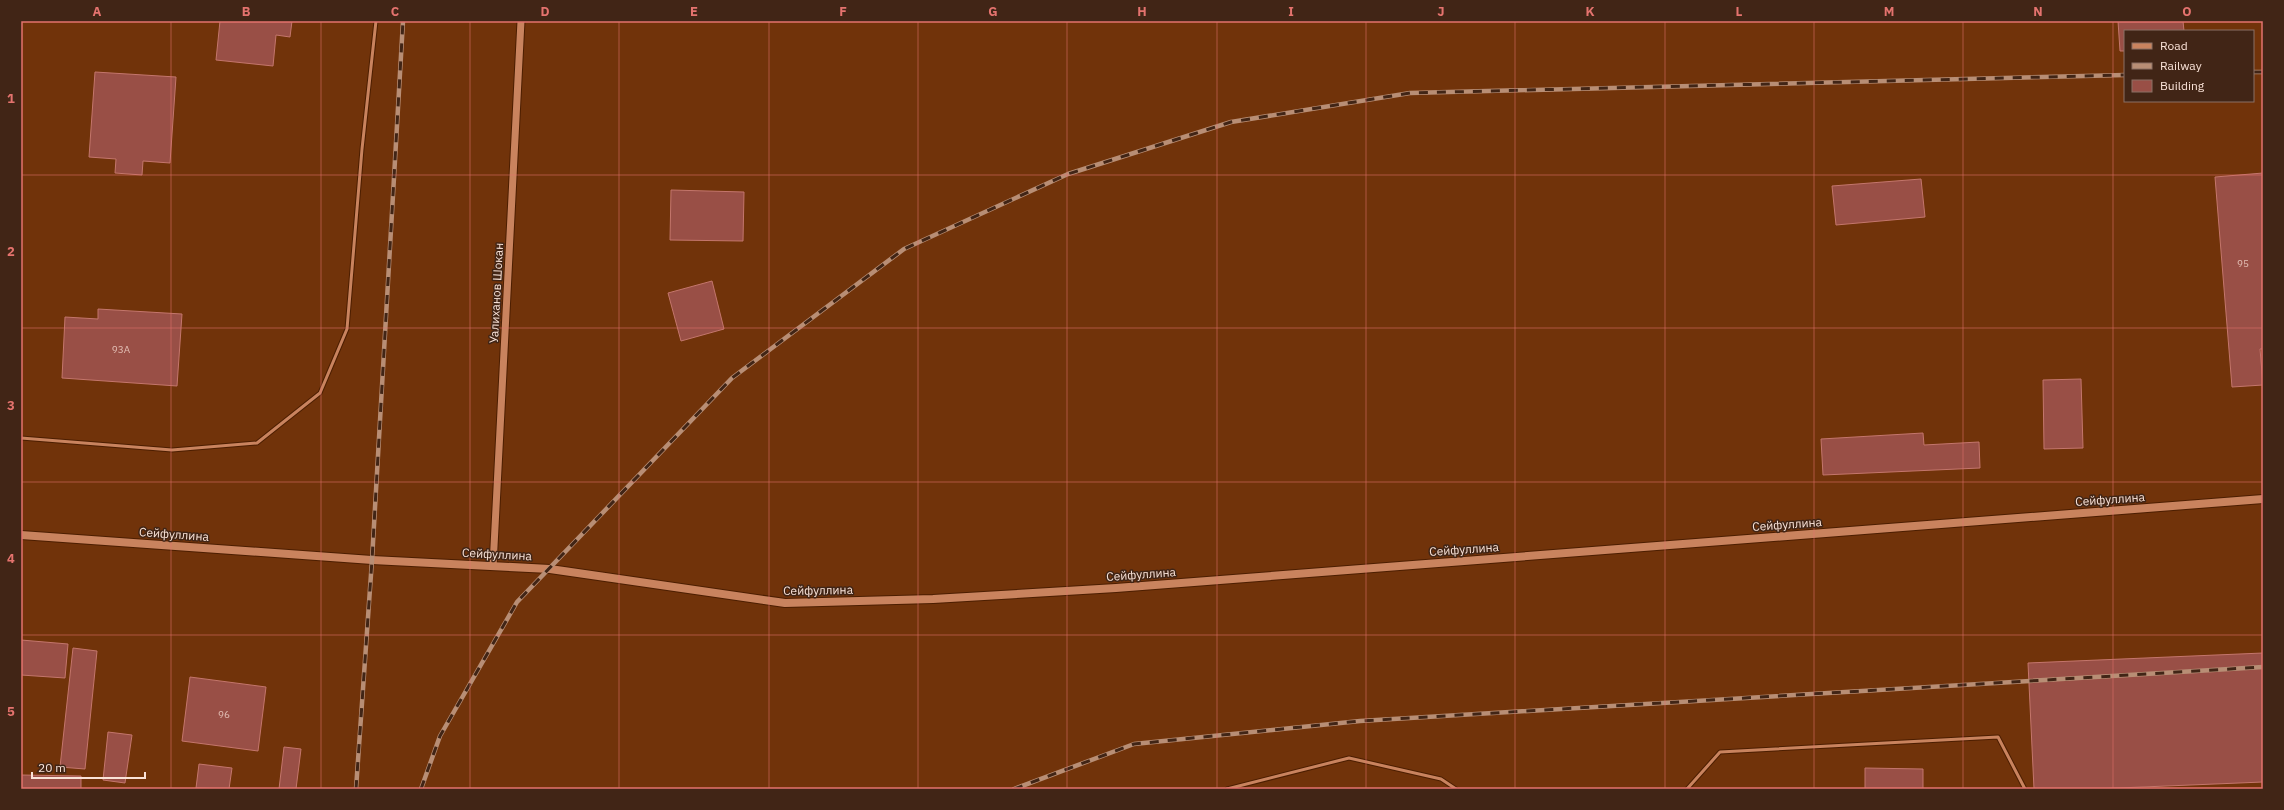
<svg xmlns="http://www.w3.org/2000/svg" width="2284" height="810" font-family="'IBM Plex Sans',sans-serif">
<rect width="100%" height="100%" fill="#71330a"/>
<path fill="#994f46" stroke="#c4766c" d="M 220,21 L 292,21 L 290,37 L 276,35 L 273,66 L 216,60 Z
M 2118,21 L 2183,21 L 2184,31 L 2125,31 L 2125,51 L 2120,51 Z
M 95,72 L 176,77 L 170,163 L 143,161 L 142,175 L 115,173 L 116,159 L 89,157 Z
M 2263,173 L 2263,349 L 2260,349 L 2263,385 L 2232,387 L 2215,177 Z
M 1921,179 L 1925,217 L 1836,225 L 1832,186 Z
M 671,190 L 744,192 L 743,241 L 670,240 Z
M 712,281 L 724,329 L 681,341 L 668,293 Z
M 98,309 L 182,314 L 177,386 L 62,378 L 65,317 L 98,319 Z
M 2081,379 L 2083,448 L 2044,449 L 2043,380 Z
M 1923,433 L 1924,445 L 1979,442 L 1980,468 L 1823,475 L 1821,439 Z
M 21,640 L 68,644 L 65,678 L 21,675 Z
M 73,648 L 97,651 L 85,769 L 60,767 Z
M 2263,653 L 2263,782 L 2094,789 L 2034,789 L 2028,663 Z
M 190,677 L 266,687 L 258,751 L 182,741 Z
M 108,732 L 132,735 L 125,783 L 103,780 Z
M 284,747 L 301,749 L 296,789 L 279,789 Z
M 199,764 L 232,768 L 229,789 L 196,788 Z
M 1865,768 L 1923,769 L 1923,789 L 1865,789 Z
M 21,775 L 81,776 L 81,789 L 21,789 Z"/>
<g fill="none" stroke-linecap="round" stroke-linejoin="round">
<g stroke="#4c1e00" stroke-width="5">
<path id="service" d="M 21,438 L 172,450 L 257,443 L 320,393 L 347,329 L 362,149 L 376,21
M 1227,789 L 1349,758 L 1441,779 L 1456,789
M 1687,789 L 1720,752 L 1998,737 L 2025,789"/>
</g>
<g stroke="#4c1e00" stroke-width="9">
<path id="tertiary" d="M 493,566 L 521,21"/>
</g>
<g stroke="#4c1e00" stroke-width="10">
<path id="secondary" d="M 21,535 L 372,560 L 550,569 L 785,603 L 933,599 L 1116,588 L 2263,499"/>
</g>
<use href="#service" stroke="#c9835e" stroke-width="3"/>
<use href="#tertiary" stroke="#c9835e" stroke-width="7"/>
<use href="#secondary" stroke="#c9835e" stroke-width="8"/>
<g stroke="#b88e75" stroke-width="4.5">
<path id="rail" d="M 2253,72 L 2263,72
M 356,789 L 372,560 L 403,21
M 421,789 L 440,736 L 517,602 L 732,378 L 904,249 L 1068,174 L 1231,122 L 1410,93 L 2125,75
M 1014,789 L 1134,744 L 1360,721 L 2263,667"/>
</g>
<use href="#rail" stroke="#412516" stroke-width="3" stroke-dasharray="9" stroke-linecap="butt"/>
</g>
<path fill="none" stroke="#e4736e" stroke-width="1" stroke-opacity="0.55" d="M 171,21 L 171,789M 321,21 L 321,789M 470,21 L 470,789M 619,21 L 619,789M 769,21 L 769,789M 918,21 L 918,789M 1067,21 L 1067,789M 1217,21 L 1217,789M 1366,21 L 1366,789M 1515,21 L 1515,789M 1665,21 L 1665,789M 1814,21 L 1814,789M 1963,21 L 1963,789M 2113,21 L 2113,789M 21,175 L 2263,175M 21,328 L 2263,328M 21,482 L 2263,482M 21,635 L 2263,635"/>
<g text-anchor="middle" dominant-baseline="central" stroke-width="3" stroke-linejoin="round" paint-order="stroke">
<g font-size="10" fill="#e2beb4">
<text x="2243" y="263">95</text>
<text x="121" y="349">93А</text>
<text x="224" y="714">96</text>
</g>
<g font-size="12" fill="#fae3d8" stroke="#412516">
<text transform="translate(496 293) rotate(-87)">Уалиханов Шокан</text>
<text transform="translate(2110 499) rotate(-4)">Сейфуллина</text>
<text transform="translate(1787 524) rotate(-4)">Сейфуллина</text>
<text transform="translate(174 534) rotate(4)">Сейфуллина</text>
<text transform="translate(1464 549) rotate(-4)">Сейфуллина</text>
<text transform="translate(497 554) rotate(3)">Сейфуллина</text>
<text transform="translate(1141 574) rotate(-4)">Сейфуллина</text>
<text transform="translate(818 590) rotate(-1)">Сейфуллина</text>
</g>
</g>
<rect width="2284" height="810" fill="none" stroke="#412516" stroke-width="44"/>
<rect x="2124" y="30" width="130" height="72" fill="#412516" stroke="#8b7164"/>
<rect x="2132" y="43" width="20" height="6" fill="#c9835e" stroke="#8b7164"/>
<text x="2160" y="50" font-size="12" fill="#fae3d8">Road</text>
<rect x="2132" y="63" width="20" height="6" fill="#b88e75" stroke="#8b7164"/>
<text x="2160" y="70" font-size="12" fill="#fae3d8">Railway</text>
<rect x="2132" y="80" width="20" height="12" fill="#994f46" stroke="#8b7164"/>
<text x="2160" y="90" font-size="12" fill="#fae3d8">Building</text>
<path d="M32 772v6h113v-6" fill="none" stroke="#fae3d8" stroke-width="2"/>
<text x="38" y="772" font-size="12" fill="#fae3d8" stroke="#412516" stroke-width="3" paint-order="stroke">20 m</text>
<rect x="22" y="22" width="2240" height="766" fill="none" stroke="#e4736e" stroke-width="1.5"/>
<g font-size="13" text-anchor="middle" font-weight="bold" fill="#e4736e">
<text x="97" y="16">A</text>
<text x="246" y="16">B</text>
<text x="395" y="16">C</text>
<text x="545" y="16">D</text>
<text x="694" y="16">E</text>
<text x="843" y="16">F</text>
<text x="993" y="16">G</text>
<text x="1142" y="16">H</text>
<text x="1291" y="16">I</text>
<text x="1441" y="16">J</text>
<text x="1590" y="16">K</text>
<text x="1739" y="16">L</text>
<text x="1889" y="16">M</text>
<text x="2038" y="16">N</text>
<text x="2187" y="16">O</text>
<text x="11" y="103">1</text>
<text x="11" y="256">2</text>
<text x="11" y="410">3</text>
<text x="11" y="563">4</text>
<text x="11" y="716">5</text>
</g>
</svg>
